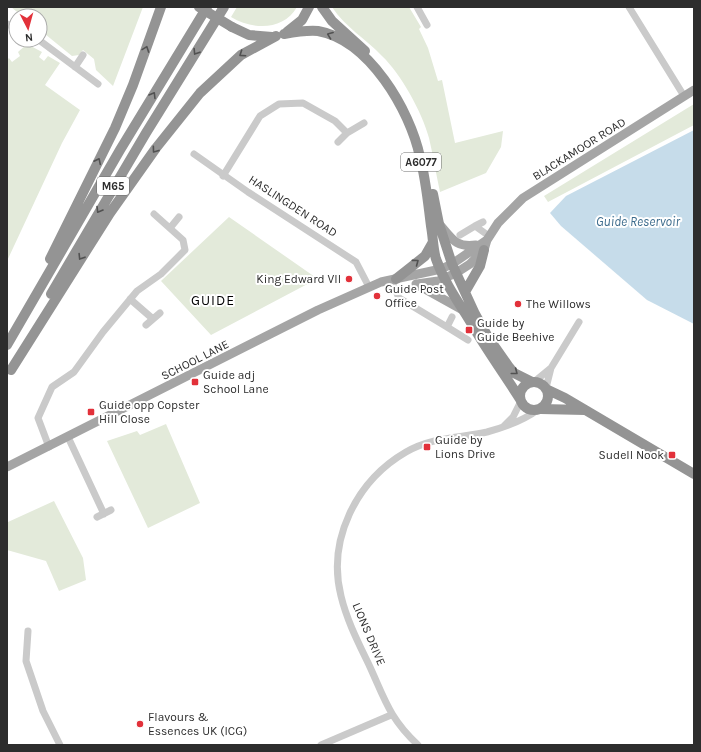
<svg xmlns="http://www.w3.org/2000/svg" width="701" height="752" font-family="Karla,sans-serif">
<rect width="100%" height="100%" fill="#fff"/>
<path fill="#e3eada" d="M 11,7 L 143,7 L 113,86 L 96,70 L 94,59 L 83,50 L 79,55 L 72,56 L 40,30 L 40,16 L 22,16 Z
M 237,7 L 297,7 C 283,31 253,30 231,17 Z
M 332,7 L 409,7 L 421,27 L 419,29 L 428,48 L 438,81 L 442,80 L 455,143 L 503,131 L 501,147 L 486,173 L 440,192 C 436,174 433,155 429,138 C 422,112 401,74 382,56 C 366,39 345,27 332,7 Z
M 27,44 L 42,52 L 39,57 L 44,61 L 48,56 L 60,63 L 45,85 L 80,110 L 62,143 L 7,261 L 7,60 L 9,58 L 12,62 L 20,56 L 18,52 Z
M 694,104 L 694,125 L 548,202 L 544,196 Z
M 229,217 L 315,277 L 315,280 L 211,335 L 161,281 Z
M 166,424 L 200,503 L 148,528 L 107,441 L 137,431 L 140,435 Z
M 54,501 L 83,558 L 86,580 L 59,591 L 46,561 L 7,550 L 7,521 L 8,522 Z"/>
<path fill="#c6dcea" d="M 694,130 L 694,324 L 647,300 L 561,226 L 550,213 L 566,196 Z"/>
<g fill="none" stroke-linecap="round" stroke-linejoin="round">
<path stroke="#cacaca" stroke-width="7" d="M 417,7 L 427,25
M 629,7 L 684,96
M 7,24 L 16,28
M 39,40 L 98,84
M 75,67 L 83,55
M 338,142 L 347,133 L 364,123
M 194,154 L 248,192 L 356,262 L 369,287
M 223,176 L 260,116 L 279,104 L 303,103 L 335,121 L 347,133
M 475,226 L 483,222
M 170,228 L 179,217
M 460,235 L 475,226 L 489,236
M 391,280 L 399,298 L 447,327
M 130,299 L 153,319
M 452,317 L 447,327 L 468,340
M 146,325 L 160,313
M 551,368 L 579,322
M 534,382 L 551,368 L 546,388
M 504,426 L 513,417 L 521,401
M 68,437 L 104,514
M 49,447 L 38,418 L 52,387 L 74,372 L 103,332 L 137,291 L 161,274 L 185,250 L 183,240 L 154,214
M 97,517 L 111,510
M 28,631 L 26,661 L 43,711 L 60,745
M 321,745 L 391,715
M 418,745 C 390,719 385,700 370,667 C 359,644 347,621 341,596 C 327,540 356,481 406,452 C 432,437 459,438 487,432 C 506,427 523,421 539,409"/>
<path stroke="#a5a5a5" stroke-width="9" d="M 440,225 C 452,239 456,248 476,245
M 416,284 L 461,309
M 417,284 L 438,281 L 456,273 L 470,264 L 484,250 L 487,240 L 498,223 L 523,198 L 694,90
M 7,467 L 318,310 L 381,282 L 441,269 L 452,264 L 487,240"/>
<path stroke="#949494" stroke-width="10" d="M 322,7 L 332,21 L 365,51
M 232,27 L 249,35 L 272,37
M 287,32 L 302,20 L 309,7
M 284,34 C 295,32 306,30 318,31 C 369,40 410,110 420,157 C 426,180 428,203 431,226 C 433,237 433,249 436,259 C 446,287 463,308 477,333 C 491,356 506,377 520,399
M 433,194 L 439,224 L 452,264 L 475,314 L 488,337 L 509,367 L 514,373 L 532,382
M 50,259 L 115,128 L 133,85 L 161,7
M 396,279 L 425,256 L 433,242
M 465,292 L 480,266 L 484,250
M 51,294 L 146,133 L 224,7
M 7,345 L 120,150 L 207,7
M 11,370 L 110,213 L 156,148 L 200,93 L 241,55 L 276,36
M520 396a14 14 0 1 1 28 0a14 14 0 1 1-28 0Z
M 546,389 L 565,398 L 694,474
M 541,409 L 585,410"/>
<path stroke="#949494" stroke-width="10" d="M 199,7 L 232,27"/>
</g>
<defs><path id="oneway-chevron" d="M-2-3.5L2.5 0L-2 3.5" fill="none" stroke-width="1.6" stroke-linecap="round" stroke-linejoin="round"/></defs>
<g stroke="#515151">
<use href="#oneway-chevron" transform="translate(330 35) rotate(-159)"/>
<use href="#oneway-chevron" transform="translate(146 49) rotate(-70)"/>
<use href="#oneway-chevron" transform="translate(196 52) rotate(122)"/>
<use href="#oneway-chevron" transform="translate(242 54) rotate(146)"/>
<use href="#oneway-chevron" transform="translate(153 95) rotate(-59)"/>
<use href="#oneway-chevron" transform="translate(155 150) rotate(126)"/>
<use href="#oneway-chevron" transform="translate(98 161) rotate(-64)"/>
<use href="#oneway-chevron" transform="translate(99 210) rotate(121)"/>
<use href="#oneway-chevron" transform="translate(81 257) rotate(122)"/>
<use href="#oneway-chevron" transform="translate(416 262) rotate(-37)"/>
<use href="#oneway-chevron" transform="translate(515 372) rotate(38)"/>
</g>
<g fill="#e2313a" stroke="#fff" stroke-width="1.5">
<circle cx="349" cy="279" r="4"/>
<circle cx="377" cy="296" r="4"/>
<circle cx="518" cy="304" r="4"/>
<rect x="465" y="326" width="8" height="8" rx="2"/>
<rect x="191" y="378" width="8" height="8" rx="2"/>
<rect x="87" y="408" width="8" height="8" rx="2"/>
<rect x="423" y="443" width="8" height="8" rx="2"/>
<rect x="668" y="451" width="8" height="8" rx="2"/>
<circle cx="140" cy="724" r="4"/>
</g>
<g text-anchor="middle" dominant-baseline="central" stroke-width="4" stroke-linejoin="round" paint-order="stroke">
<g fill="#fff" stroke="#6c6c6c" stroke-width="1">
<rect x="401" y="153" width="40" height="18" rx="3"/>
<rect x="97" y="177" width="32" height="18" rx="3"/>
</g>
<g font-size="11" font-weight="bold" fill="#2d2d2d">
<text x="421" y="162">A6077</text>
<text x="113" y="186">M65</text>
</g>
<g font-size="12" fill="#2d2d2d" stroke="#fff">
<text transform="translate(579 149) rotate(-32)">BLACKAMOOR ROAD</text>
<text transform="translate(293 206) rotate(33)">HASLINGDEN ROAD</text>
<text transform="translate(195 360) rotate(-27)">SCHOOL LANE</text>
<text transform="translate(369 634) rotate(67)">LIONS DRIVE</text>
</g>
<g font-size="12" fill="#2d2d2d" stroke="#fff" text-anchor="start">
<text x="341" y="279" text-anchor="end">King Edward VII</text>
<text x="385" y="289">Guide Post<tspan x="385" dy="14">Office</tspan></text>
<text x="526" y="304">The Willows</text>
<text x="477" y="323">Guide by<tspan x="477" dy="14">Guide Beehive</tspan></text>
<text x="203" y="375">Guide adj<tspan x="203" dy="14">School Lane</tspan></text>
<text x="99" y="405">Guide opp Copster<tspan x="99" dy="14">Hill Close</tspan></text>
<text x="435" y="440">Guide by<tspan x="435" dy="14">Lions Drive</tspan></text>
<text x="664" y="455" text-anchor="end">Sudell Nook</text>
<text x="148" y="717">Flavours &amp;<tspan x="148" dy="14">Essences UK (ICG)</tspan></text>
</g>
<g font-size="13" font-style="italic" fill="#3d6c8d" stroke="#fff">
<text x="638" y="221">Guide Reservoir</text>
</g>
<g font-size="14" letter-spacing="1" fill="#000" stroke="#fff">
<text x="213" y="300">GUIDE</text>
</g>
</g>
<rect width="701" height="752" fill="none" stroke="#2d2d2d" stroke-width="16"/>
<g transform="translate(28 28) rotate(174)"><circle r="19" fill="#ffffff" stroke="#ababab"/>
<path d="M0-3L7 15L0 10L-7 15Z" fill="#e2313a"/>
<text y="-6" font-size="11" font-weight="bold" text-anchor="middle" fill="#2d2d2d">N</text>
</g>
</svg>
